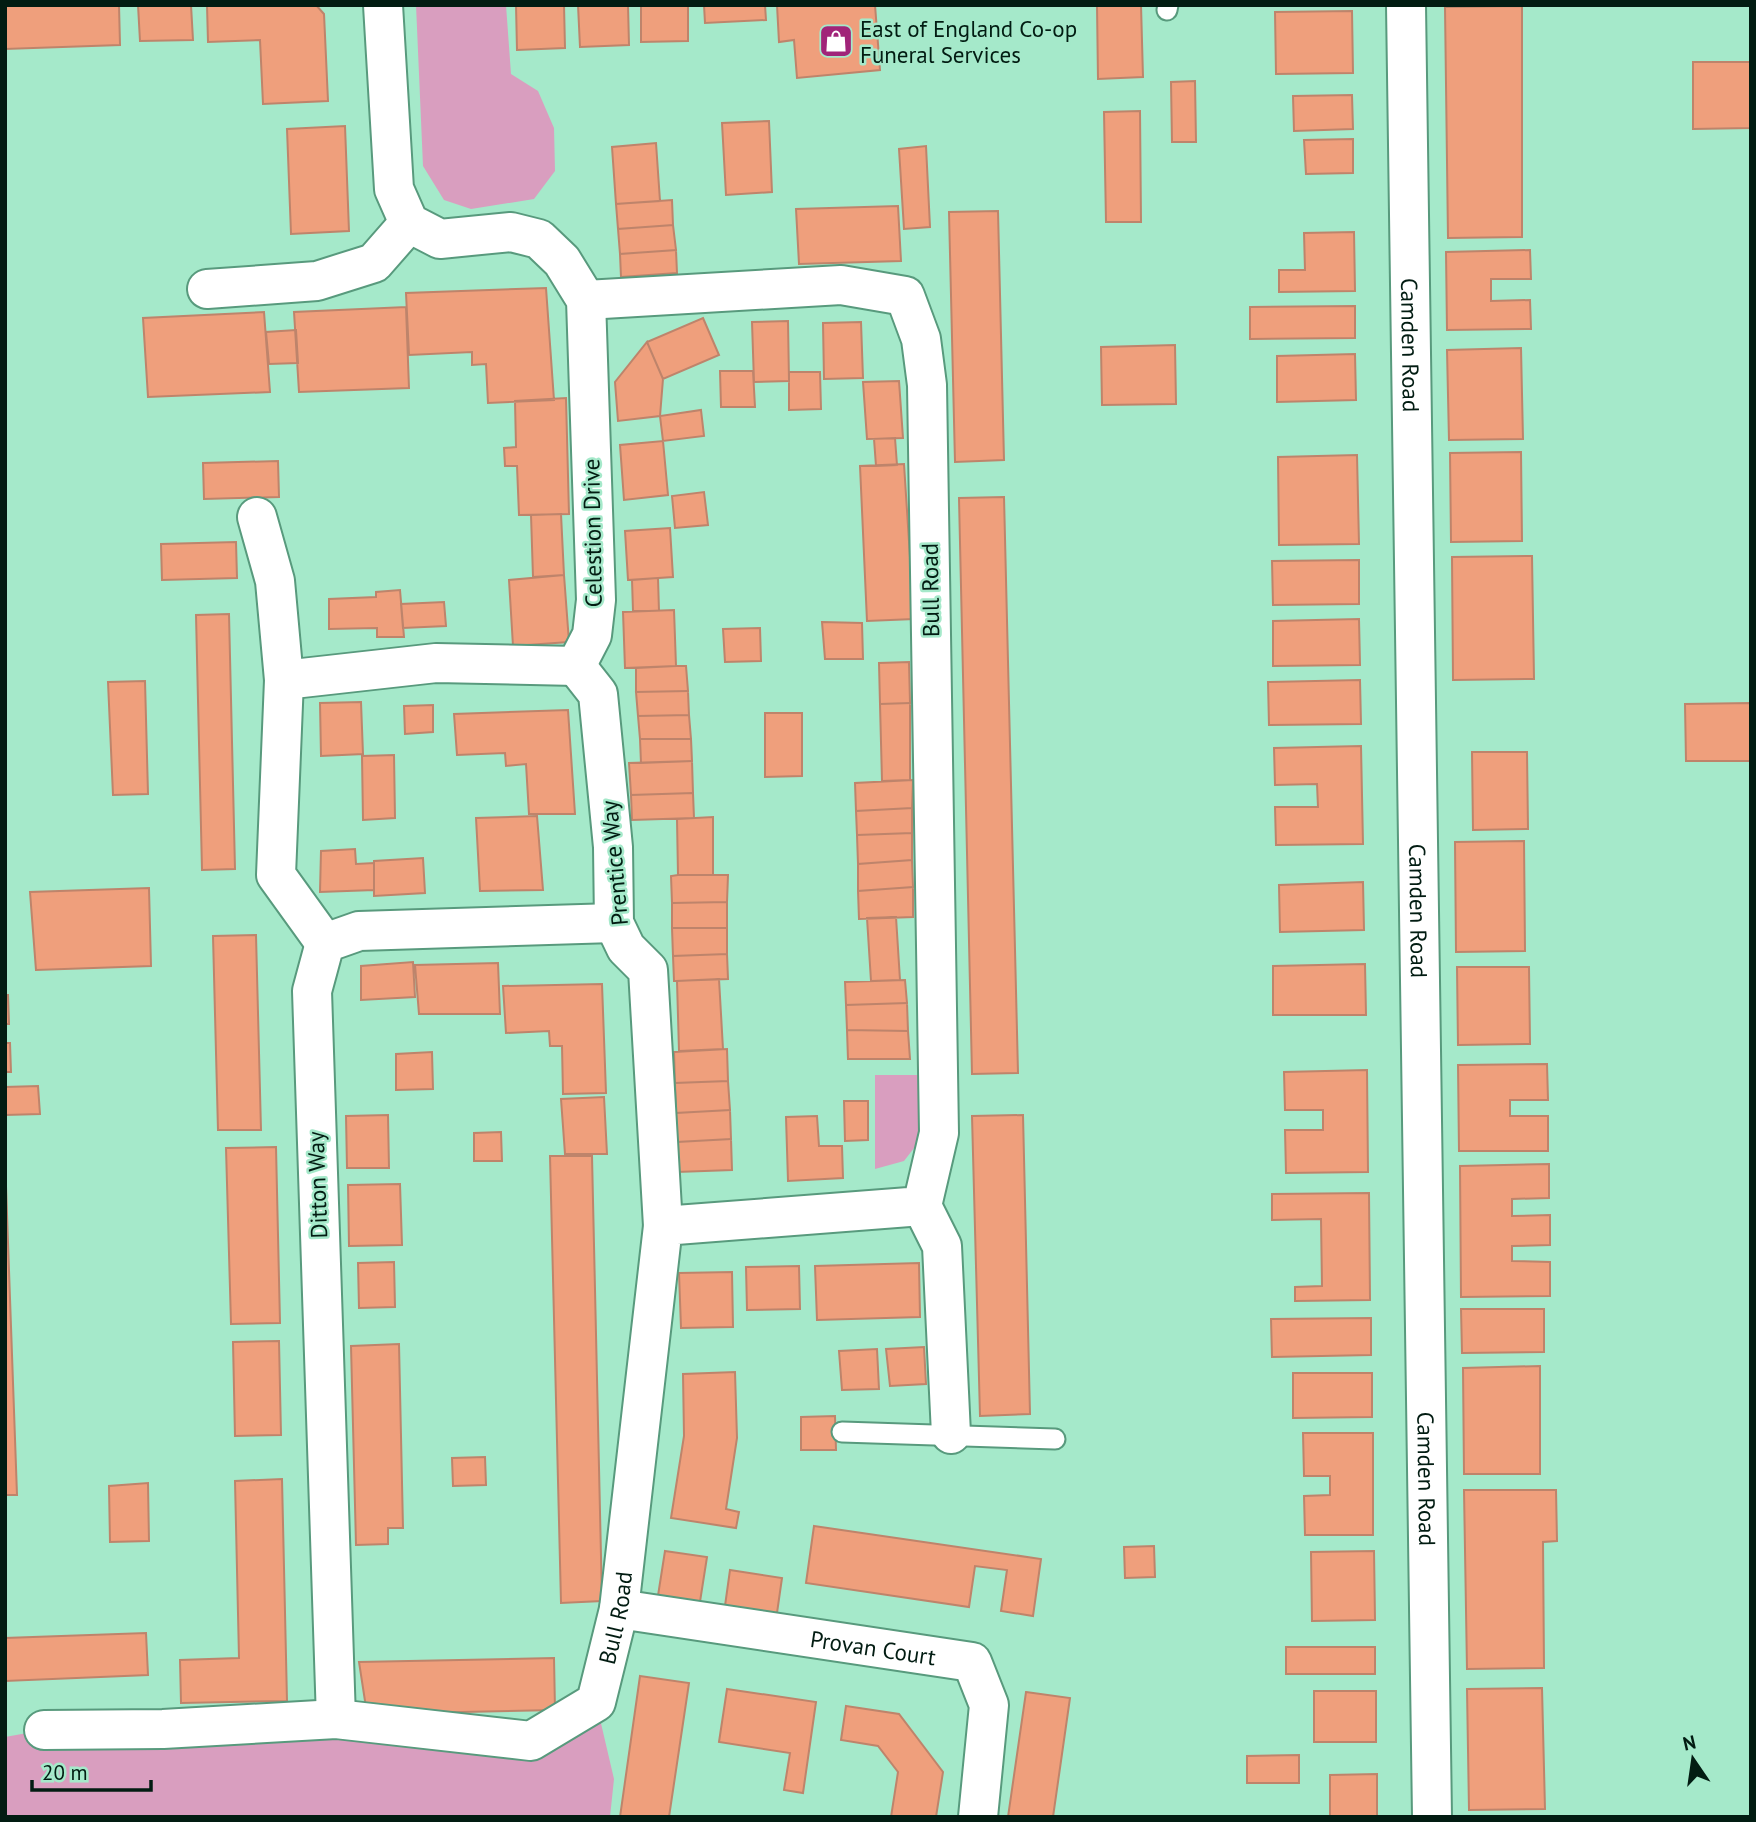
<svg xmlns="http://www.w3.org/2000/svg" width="1756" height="1822" font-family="'PT Sans',sans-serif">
<rect width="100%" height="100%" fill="#a5e9ca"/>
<path fill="#d99ebf" d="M 416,5 L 506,5 L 511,74 L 538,91 L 554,128 L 555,171 L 534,199 L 471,209 L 444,200 L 423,166 Z
M 875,1075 L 921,1075 L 921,1139 L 904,1161 L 875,1169 Z
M 596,1702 L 614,1779 L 610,1817 L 5,1817 L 5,1737 L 44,1730 L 531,1741 Z"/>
<path fill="#ef9f7c" stroke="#be846b" stroke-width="2" d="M 5,5 L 119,5 L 120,45 L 5,49 Z
M 138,5 L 191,5 L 193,40 L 140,41 Z
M 207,5 L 316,5 L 324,14 L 328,101 L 263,104 L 260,40 L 208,42 Z
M 516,5 L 564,5 L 565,48 L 517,50 Z
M 578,5 L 628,5 L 629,45 L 580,47 Z
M 641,5 L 688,5 L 688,41 L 641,42 Z
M 704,5 L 765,5 L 766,20 L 705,23 Z
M 777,5 L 875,5 L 880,70 L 797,78 L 794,40 L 779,42 Z
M 1097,5 L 1141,5 L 1143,77 L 1098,79 Z
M 1522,6 L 1522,237 L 1448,238 L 1445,7 Z
M 1352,11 L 1353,73 L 1276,74 L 1275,12 Z
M 1693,62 L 1751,62 L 1751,128 L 1693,129 Z
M 1195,81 L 1196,142 L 1172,142 L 1171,82 Z
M 1352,95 L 1353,129 L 1294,131 L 1293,96 Z
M 1140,111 L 1141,222 L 1106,222 L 1104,112 Z
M 769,121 L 772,192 L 726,195 L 722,123 Z
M 345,126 L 349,231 L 291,234 L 287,129 Z
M 1353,139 L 1353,173 L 1306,174 L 1304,140 Z
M 656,143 L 660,201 L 616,204 L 612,147 Z
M 926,146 L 930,227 L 904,229 L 899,149 Z
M 672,200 L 673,225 L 618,229 L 616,204 Z
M 898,206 L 901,261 L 799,264 L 796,209 Z
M 998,211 L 1004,460 L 955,462 L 949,212 Z
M 673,225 L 676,250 L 620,254 L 618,229 Z
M 1354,232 L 1355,291 L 1279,292 L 1279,270 L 1305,270 L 1304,233 Z
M 676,250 L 677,273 L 621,277 L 620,254 Z
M 1530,250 L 1531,279 L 1491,279 L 1491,301 L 1530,300 L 1531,329 L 1447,330 L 1446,252 Z
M 546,288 L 554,400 L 488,403 L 486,364 L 472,365 L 472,352 L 409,355 L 406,293 Z
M 1355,306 L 1355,338 L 1250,339 L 1250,307 Z
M 406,307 L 409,388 L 299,392 L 294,312 Z
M 264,312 L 270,392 L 148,397 L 143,318 Z
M 703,318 L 719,355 L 663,379 L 647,342 Z
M 788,321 L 789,381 L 754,382 L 752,322 Z
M 861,322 L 863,378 L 824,379 L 823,323 Z
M 296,330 L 298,363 L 269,364 L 266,332 Z
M 647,342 L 663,379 L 660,416 L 618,421 L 615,382 Z
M 1175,345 L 1176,404 L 1102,405 L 1101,347 Z
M 1521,348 L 1523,439 L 1449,440 L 1447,350 Z
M 1355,354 L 1356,400 L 1277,402 L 1277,356 Z
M 720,371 L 753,371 L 755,407 L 721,407 Z
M 789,372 L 820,372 L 821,409 L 789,410 Z
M 899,381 L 903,438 L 867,439 L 863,382 Z
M 566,398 L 569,514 L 519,515 L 517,466 L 505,466 L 504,448 L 516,447 L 515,401 Z
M 701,410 L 704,436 L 663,441 L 660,416 Z
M 895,438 L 897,465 L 876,466 L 874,439 Z
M 663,441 L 668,495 L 624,500 L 620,445 Z
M 1521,452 L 1522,541 L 1451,542 L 1450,453 Z
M 1357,455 L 1359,544 L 1279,545 L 1278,457 Z
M 278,461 L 279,497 L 204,499 L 203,463 Z
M 904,464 L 914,619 L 867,621 L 860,466 Z
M 704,492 L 708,525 L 675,528 L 672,496 Z
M 1004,497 L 1018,1073 L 972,1074 L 959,498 Z
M 561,514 L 564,575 L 533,577 L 531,515 Z
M 670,528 L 673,577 L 628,580 L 625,531 Z
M 236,542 L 237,578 L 162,580 L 161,544 Z
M 1532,556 L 1534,679 L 1453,680 L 1452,557 Z
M 1359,560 L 1359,604 L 1273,605 L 1272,561 Z
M 564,575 L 569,642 L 513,646 L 509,580 Z
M 658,578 L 659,611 L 633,611 L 632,580 Z
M 400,590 L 404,637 L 377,637 L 377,628 L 329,629 L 329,599 L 376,597 L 376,592 Z
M 444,602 L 446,626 L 403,628 L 401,604 Z
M 674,610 L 676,666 L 625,668 L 623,612 Z
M 229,614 L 235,869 L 202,870 L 196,615 Z
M 1359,619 L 1360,665 L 1273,666 L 1273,621 Z
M 822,622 L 862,623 L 863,659 L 825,659 Z
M 760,628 L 761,661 L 725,662 L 723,629 Z
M 909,662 L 910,703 L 880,704 L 879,663 Z
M 676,666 L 686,666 L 688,691 L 636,692 L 636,668 Z
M 1360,680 L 1361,724 L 1269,725 L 1268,682 Z
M 145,681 L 148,794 L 113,795 L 108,682 Z
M 688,691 L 689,715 L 638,716 L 636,692 Z
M 361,702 L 363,754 L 321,756 L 320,703 Z
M 910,703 L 910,780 L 882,781 L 880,704 Z
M 1751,703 L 1751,761 L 1686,761 L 1685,704 Z
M 433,705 L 433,732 L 405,734 L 404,706 Z
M 568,710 L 575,814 L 529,814 L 526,764 L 506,766 L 505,753 L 457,755 L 454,714 Z
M 765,713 L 802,713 L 802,776 L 765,777 Z
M 689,715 L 691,739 L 640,739 L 638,716 Z
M 640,739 L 691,739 L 692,761 L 641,763 Z
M 1361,746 L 1363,844 L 1276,845 L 1275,807 L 1318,807 L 1317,784 L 1275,785 L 1274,748 Z
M 1472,752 L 1527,752 L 1528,829 L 1473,830 Z
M 394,755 L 395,818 L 363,820 L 362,756 Z
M 692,761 L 693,793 L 631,795 L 629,763 Z
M 913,780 L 912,808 L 856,811 L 855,783 Z
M 693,793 L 694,818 L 632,820 L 631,795 Z
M 912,808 L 912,833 L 857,835 L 856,811 Z
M 537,816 L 543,890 L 480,891 L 476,818 Z
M 713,817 L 713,875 L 678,875 L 677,819 Z
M 912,833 L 912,860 L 858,864 L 857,835 Z
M 1524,841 L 1525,951 L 1456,952 L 1455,842 Z
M 355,849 L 356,864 L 374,863 L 374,890 L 320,892 L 321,851 Z
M 423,858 L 425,893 L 374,896 L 374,861 Z
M 912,860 L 913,887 L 858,891 L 858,864 Z
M 678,875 L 728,875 L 727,902 L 672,903 L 671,876 Z
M 1363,882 L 1364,930 L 1280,932 L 1279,885 Z
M 913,887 L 913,917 L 859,919 L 858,891 Z
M 149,888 L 151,966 L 36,970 L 30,892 Z
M 727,902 L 727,928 L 672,928 L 672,903 Z
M 896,917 L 900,980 L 871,981 L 867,918 Z
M 672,928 L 727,928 L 727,954 L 673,956 Z
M 256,935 L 261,1130 L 218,1130 L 213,936 Z
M 727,954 L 728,979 L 674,981 L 673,956 Z
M 413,962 L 415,997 L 361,1000 L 361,966 Z
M 498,963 L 500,1014 L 419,1014 L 415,965 Z
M 1365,964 L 1366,1015 L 1273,1015 L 1273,966 Z
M 1457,967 L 1529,967 L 1530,1044 L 1458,1045 Z
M 719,979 L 723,1049 L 679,1051 L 677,981 Z
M 905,980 L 907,1003 L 846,1005 L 845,982 Z
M 602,984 L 606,1093 L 563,1094 L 562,1046 L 550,1046 L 549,1031 L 506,1033 L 503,986 Z
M 5,995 L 8,995 L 9,1024 L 5,1024 Z
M 907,1003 L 908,1031 L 847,1030 L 846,1005 Z
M 847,1030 L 908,1031 L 910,1059 L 848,1059 Z
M 5,1043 L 10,1043 L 11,1072 L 5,1072 Z
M 727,1049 L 728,1081 L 675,1083 L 674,1052 Z
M 432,1052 L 433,1089 L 396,1090 L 396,1054 Z
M 1547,1064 L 1548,1100 L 1510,1100 L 1510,1116 L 1548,1116 L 1548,1151 L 1459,1151 L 1458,1065 Z
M 1367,1070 L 1368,1172 L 1286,1173 L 1285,1130 L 1323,1130 L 1323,1110 L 1285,1110 L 1284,1072 Z
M 728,1081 L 730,1110 L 676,1113 L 675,1083 Z
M 38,1086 L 40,1114 L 5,1115 L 5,1087 Z
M 604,1097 L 607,1154 L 565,1154 L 561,1099 Z
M 844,1101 L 868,1101 L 868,1140 L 845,1141 Z
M 730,1110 L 731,1139 L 677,1142 L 676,1113 Z
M 388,1115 L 389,1168 L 347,1168 L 346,1116 Z
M 1023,1115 L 1030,1414 L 980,1416 L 972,1116 Z
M 817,1116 L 819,1146 L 842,1146 L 843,1178 L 788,1181 L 786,1117 Z
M 501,1132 L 502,1161 L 474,1161 L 474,1133 Z
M 731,1139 L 732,1170 L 677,1172 L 677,1142 Z
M 276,1147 L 280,1323 L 231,1324 L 226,1148 Z
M 550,1156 L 592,1156 L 602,1601 L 561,1603 Z
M 5,1158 L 17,1495 L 5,1495 Z
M 1549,1164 L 1549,1198 L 1512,1199 L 1512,1216 L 1550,1215 L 1550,1245 L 1512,1246 L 1512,1261 L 1550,1262 L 1550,1296 L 1461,1297 L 1460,1166 Z
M 400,1184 L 402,1245 L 349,1246 L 348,1185 Z
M 1369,1193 L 1370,1300 L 1295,1301 L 1295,1287 L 1322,1286 L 1321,1219 L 1272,1220 L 1272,1194 Z
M 394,1262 L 395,1307 L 359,1308 L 358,1263 Z
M 919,1263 L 920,1317 L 817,1320 L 815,1266 Z
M 799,1266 L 800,1309 L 747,1310 L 746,1267 Z
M 732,1272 L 733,1327 L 681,1328 L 679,1273 Z
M 1461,1309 L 1544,1309 L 1544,1352 L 1462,1353 Z
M 1371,1318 L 1371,1355 L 1272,1357 L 1271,1319 Z
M 279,1341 L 281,1435 L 235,1436 L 233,1342 Z
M 399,1344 L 403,1528 L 388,1528 L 388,1544 L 356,1545 L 351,1346 Z
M 924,1347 L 926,1384 L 890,1386 L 886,1349 Z
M 877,1349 L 879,1389 L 842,1390 L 839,1351 Z
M 1540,1366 L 1540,1474 L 1464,1474 L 1463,1368 Z
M 735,1372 L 737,1438 L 726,1509 L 739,1512 L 736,1528 L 671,1518 L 684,1436 L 683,1374 Z
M 1293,1373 L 1372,1373 L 1372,1417 L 1293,1418 Z
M 835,1416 L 836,1450 L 801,1450 L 801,1417 Z
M 1303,1433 L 1373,1433 L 1373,1535 L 1305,1535 L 1304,1496 L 1330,1495 L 1330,1476 L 1304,1476 Z
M 485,1457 L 486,1485 L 453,1486 L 452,1458 Z
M 282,1479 L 287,1701 L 181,1703 L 180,1660 L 239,1658 L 235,1481 Z
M 148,1483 L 149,1541 L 110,1542 L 109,1486 Z
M 1464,1490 L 1556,1490 L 1557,1541 L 1543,1542 L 1544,1668 L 1467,1669 Z
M 814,1526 L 1041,1559 L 1033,1616 L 1001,1611 L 1007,1570 L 975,1566 L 969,1607 L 806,1583 Z
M 1154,1546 L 1155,1577 L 1125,1578 L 1124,1547 Z
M 665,1551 L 707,1557 L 699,1608 L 657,1602 Z
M 1374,1551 L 1375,1620 L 1312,1621 L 1311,1552 Z
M 730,1570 L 782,1578 L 776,1620 L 724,1613 Z
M 146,1633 L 148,1675 L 5,1681 L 5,1638 Z
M 1286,1647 L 1375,1647 L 1375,1674 L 1286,1674 Z
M 554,1658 L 555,1710 L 367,1714 L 359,1662 Z
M 640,1676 L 689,1683 L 669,1817 L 620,1817 Z
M 1542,1688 L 1545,1809 L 1469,1810 L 1467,1689 Z
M 727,1689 L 816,1702 L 803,1793 L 784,1790 L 790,1753 L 719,1742 Z
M 1314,1691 L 1376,1691 L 1376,1742 L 1314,1742 Z
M 1026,1692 L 1070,1698 L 1053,1817 L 1008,1817 Z
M 846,1706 L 899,1714 L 943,1772 L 936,1817 L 891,1817 L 898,1772 L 878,1746 L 841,1740 Z
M 1299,1755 L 1299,1783 L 1247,1783 L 1247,1756 Z
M 1377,1774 L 1377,1817 L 1330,1817 L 1330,1775 Z"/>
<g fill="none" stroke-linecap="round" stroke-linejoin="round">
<g stroke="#589a7d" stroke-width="23">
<path id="lane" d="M 1167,10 L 1168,5
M 842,1432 L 1055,1439"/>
</g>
<g stroke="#589a7d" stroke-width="42">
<g id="street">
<path id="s1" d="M 1406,5 L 1432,1817"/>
<path d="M 207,289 L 317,281 L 374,263 L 409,223"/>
<path d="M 257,517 L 275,581 L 284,680"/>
<path d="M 576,666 L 598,694 L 613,847 L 614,923 L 626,948 L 648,970 L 663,1226"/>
<path d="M 325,943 L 276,875 L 284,680 L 436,663 L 576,666 L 592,635 L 596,600 L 586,300 L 562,261 L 539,239 L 511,232 L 440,239 L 409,223 L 394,189 L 383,5"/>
<path d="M 922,1206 L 942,1246 L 951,1434"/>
<path id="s2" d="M 619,1609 L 972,1662 L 989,1705 L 978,1817"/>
<path d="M 336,1719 L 312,991 L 325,943 L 359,931 L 614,923"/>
<path id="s3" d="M 44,1730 L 163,1729 L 336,1719 L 531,1741 L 596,1702 L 619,1609 L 663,1226 L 922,1206 L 939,1133 L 927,385 L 921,339 L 905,296 L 841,285 L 586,300"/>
</g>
</g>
<use href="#lane" stroke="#fff" stroke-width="19"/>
<use href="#street" stroke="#fff" stroke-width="38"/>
</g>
<defs>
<g id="shop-square" transform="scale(1.75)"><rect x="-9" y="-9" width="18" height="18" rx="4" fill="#a12479" stroke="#a5e9ca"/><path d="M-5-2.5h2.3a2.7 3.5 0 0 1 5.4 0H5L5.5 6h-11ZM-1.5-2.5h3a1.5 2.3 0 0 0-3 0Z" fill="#fff"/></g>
</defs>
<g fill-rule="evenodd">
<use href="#shop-square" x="836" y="41"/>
</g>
<g text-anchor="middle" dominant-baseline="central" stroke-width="5" stroke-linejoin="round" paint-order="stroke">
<g font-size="23" fill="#021c12" stroke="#a5e9ca" text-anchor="start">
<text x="860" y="28">East of England Co-op<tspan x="860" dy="26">Funeral Services</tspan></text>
</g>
<g font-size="23" fill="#021c12" stroke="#a5e9ca">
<text stroke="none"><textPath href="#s1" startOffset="340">Camden Road</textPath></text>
<text transform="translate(592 533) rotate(-91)">Celestion Drive</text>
<text transform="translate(930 590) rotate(-91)">Bull Road</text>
<text transform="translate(614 863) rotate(-95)">Prentice Way</text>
<text stroke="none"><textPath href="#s1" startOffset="906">Camden Road</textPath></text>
<text transform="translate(317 1185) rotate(-92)">Ditton Way</text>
<text stroke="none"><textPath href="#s1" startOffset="1474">Camden Road</textPath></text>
<text stroke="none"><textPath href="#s3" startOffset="651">Bull Road</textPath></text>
<text stroke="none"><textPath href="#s2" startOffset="257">Provan Court</textPath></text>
</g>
</g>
<rect width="1756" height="1822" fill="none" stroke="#021c12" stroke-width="14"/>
<g transform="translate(1693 1759) rotate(347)" stroke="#a5e9ca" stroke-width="5" paint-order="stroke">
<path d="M0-5L12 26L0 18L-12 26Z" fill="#021c12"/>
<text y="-10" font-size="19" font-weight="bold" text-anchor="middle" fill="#021c12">N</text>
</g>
<path d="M32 1780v10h119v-10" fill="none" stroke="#021c12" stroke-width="3.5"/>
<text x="42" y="1780" font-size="21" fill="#021c12" stroke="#a5e9ca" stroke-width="5" paint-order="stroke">20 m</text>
</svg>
